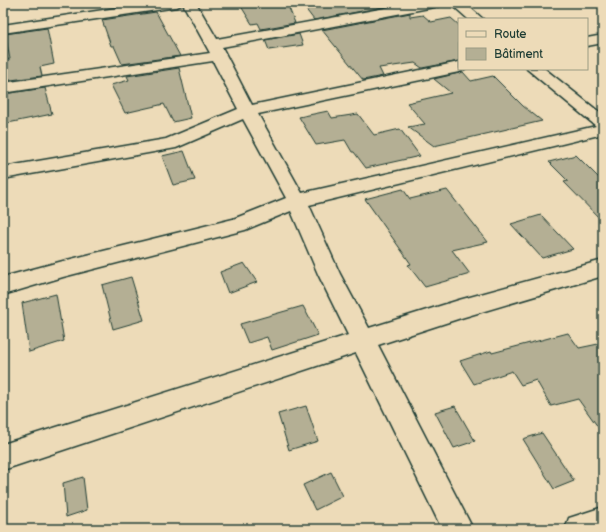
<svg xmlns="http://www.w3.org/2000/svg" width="606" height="532" font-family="'Balsamiq Sans',sans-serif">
<rect width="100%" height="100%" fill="#eddbb8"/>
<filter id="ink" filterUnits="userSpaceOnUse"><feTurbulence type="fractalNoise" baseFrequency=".025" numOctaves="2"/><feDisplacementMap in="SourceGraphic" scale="8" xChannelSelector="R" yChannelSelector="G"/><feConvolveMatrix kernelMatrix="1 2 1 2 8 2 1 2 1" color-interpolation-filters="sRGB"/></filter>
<g filter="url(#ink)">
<path fill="#b4af94" stroke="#1f3d34" d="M 239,3 L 287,3 L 295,23 L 261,29 L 258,23 L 252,24 Z
M 301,3 L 405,3 L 314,20 Z
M 156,12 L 180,56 L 122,64 L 114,46 L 111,46 L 102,20 Z
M 410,13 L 410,17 L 423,15 L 431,22 L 451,18 L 459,25 L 459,61 L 422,68 L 415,63 L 379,68 L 383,76 L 363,80 L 322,30 Z
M 47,28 L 54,64 L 40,67 L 42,76 L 3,81 L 3,60 L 10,59 L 5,34 Z
M 299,34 L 303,45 L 269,50 L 265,40 Z
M 179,68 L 191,118 L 173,122 L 164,104 L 125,113 L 111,85 L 129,80 L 127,76 Z
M 463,72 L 471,81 L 493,76 L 523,106 L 542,121 L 434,146 L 408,127 L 425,124 L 407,103 L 451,93 L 434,79 Z
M 45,88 L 52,114 L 3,124 L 3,94 Z
M 328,111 L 332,118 L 358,114 L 374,135 L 400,129 L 420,156 L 366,168 L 354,152 L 352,152 L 345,140 L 316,145 L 299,117 Z
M 184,151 L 195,180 L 173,185 L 162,156 Z
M 576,155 L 603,182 L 603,222 L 564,182 L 568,181 L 549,162 Z
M 403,189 L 410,199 L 447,190 L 488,242 L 452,250 L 470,274 L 425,287 L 408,265 L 411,264 L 365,199 Z
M 541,215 L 573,249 L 542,258 L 511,224 Z
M 244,263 L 257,282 L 228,293 L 220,272 Z
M 131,277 L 144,320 L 113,329 L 102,285 Z
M 56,294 L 64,341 L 29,352 L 22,303 Z
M 303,306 L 318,335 L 272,350 L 267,337 L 248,343 L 240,324 Z
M 568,333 L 579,348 L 603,343 L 603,434 L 578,399 L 551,406 L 536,380 L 521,385 L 512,371 L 474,384 L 460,361 L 491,351 L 492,353 Z
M 306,406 L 318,441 L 289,450 L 278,414 Z
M 455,406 L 475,441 L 454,448 L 435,412 Z
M 542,433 L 574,481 L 554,489 L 523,439 Z
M 331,472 L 343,496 L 315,510 L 303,485 Z
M 83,477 L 87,510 L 66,517 L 63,483 Z"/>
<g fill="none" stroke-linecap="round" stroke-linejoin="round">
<g stroke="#1f3d34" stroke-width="3">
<path id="minor" d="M 150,3 L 196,3 L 217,39 L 413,3 L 441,3 L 439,6 L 434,7 L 222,47 L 252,105 L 459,62 L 459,69 L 465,69 L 459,72 L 258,114 L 302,193 L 596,126 L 527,69 L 545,69 L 603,115 L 603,134 L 309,205 L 340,274 L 369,328 L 459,300 L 603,260 L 603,276 L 461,318 L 378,345 L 473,529 L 442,529 L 356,353 L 3,470 L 3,444 L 348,335 L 318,274 L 291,211 L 245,230 L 63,277 L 3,295 L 3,277 L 63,261 L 233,219 L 286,198 L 243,119 L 176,148 L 3,179 L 3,167 L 166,139 L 238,109 L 213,61 L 3,93 L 3,83 L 210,53 L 183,4 L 177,7 L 3,33 L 3,25 Z
M 450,3 L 465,3 L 483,19 L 468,19 Z
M 603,35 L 603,43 L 587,46 L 587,38 Z
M 603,507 L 603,529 L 565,529 L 569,518 Z"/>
</g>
<use href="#minor" fill="#eddbb8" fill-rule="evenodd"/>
</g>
</g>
<rect width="606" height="532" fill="none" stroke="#eddbb8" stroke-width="16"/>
<rect x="8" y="8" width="590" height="516" fill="none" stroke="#1f3d34" stroke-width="1.5" filter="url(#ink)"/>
<rect x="458" y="18" width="130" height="52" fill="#eddbb8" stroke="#9b9c83"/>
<rect x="466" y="31" width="20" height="6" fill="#eddbb8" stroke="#9b9c83"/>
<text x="494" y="38" font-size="12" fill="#1f3d34">Route</text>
<rect x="466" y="48" width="20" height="12" fill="#b4af94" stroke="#9b9c83"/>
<text x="494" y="58" font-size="12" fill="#1f3d34">Bâtiment</text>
</svg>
